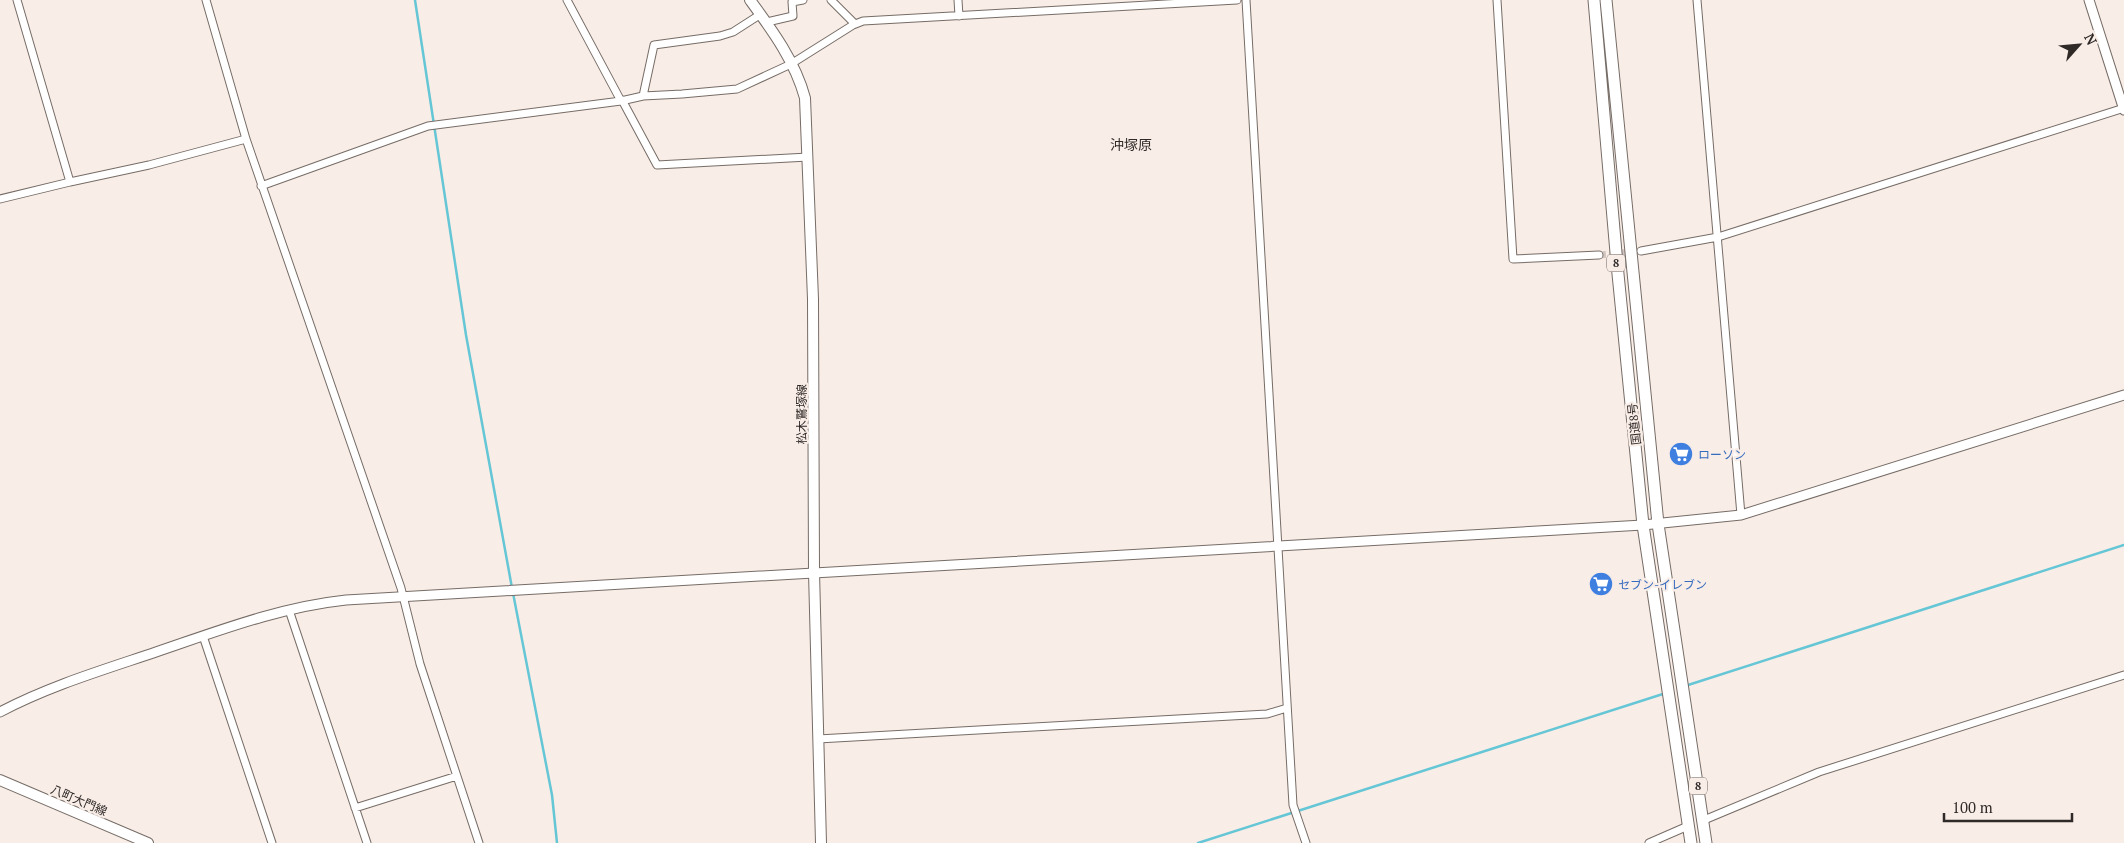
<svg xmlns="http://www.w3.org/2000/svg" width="2124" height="843" font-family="'PT Serif','Noto Sans JP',serif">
<rect width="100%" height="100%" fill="#f9ede7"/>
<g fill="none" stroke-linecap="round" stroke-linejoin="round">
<path stroke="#65c6d6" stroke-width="2.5" d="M 415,0 L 466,335 L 512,588
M 513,593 L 552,795 L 557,843
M 1685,686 L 2124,545
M 1198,843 L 1666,693"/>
<path stroke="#d1c6c1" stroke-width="7" stroke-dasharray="7 3.5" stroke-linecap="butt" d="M 1599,255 L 1634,252"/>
<g stroke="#766c66" stroke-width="9">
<path id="minor" d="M 17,0 L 70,182
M 206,0 L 246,139 L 401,588 L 420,664 L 479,843
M 567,0 L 621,101
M 831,0 L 855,24
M 958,0 L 959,16
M 1246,0 L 1293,805 L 1306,843
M 1497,0 L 1513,259 L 1599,255
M 1697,0 L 1741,515
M 767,22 L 793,16 L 792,2 L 803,0
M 643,96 L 654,45 L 720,36 L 733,32 L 761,14
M 622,100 L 657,165 L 808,157
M 261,186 L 428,126 L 621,101 L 643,96 L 682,94 L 737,89 L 791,64 L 853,25 L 863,21 L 1237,0
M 0,199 L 70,182 L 149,165 L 246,139
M 1641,251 L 1718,237 L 2124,108
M 289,610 L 367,843
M 203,636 L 272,843
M 818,739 L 1267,714 L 1287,708
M 355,808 L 457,776
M 1704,820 L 1819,772 L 2124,675
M 1649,843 L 1688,826"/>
</g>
<g stroke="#766c66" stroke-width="11">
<path id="tertiary" d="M 2089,0 L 2124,110
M 0,712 C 49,686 103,670 156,652 C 218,631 280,607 346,600 L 1643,525 L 1741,515 L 2124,395"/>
</g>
<g stroke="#766c66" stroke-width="12">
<path id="secondary" d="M 750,0 C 772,30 795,61 805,98 L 813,299 L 814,572 L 821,843
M 0,780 L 148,843"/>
</g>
<g stroke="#766c66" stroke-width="13">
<path id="trunk" d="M 1594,0 L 1617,264 L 1643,525 L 1691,843
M 1606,0 L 1658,524 L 1706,843"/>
</g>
<use href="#minor" stroke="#fff" stroke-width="7"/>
<use href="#tertiary" stroke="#fff" stroke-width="9"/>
<use href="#secondary" stroke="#fff" stroke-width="10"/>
<use href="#trunk" stroke="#fff" stroke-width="11"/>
</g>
<defs>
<g id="supermarket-disc" transform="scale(1.25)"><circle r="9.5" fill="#3f7fe0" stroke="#f9ede7"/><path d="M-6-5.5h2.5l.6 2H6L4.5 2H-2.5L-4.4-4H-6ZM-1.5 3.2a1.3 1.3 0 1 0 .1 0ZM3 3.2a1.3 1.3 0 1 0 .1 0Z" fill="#fff"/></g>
</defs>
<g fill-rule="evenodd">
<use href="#supermarket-disc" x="1681" y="454"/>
<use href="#supermarket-disc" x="1601" y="584"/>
</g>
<g text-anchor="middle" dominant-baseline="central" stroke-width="4.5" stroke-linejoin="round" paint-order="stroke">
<g fill="#f9ede7" stroke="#6c6461" stroke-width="1">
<rect x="1607" y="254.5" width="18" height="17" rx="4"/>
<rect x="1689" y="777.5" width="18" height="17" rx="4"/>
</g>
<g font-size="11" font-weight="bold" fill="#2f2a28">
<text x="1616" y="263">8</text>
<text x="1698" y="786">8</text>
</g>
<g font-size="12" fill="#2f2a28" stroke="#f9ede7">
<text transform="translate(801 414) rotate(-90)">松木鷲塚線</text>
<text transform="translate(1634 424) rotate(-96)">国道8号</text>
<text transform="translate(79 800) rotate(23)">八町大門線</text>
</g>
<g font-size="12" fill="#366cbe" stroke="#f9ede7" text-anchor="start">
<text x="1698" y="454">ローソン</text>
<text x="1618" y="584">セブン-イレブン</text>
</g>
<g font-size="14" fill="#2f2a28" stroke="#f9ede7">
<text x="1131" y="144">沖塚原</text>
</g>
</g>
<g transform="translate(2079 45) rotate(63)" stroke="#f9ede7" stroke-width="4" paint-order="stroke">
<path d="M0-4L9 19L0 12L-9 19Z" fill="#2f2a28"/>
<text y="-8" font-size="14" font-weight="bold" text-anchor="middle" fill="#2f2a28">N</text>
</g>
<path d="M1944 813v8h128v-8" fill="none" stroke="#2f2a28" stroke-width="2.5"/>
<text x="1952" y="813" font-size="15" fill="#2f2a28" stroke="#f9ede7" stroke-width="4" paint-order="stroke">100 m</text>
</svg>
